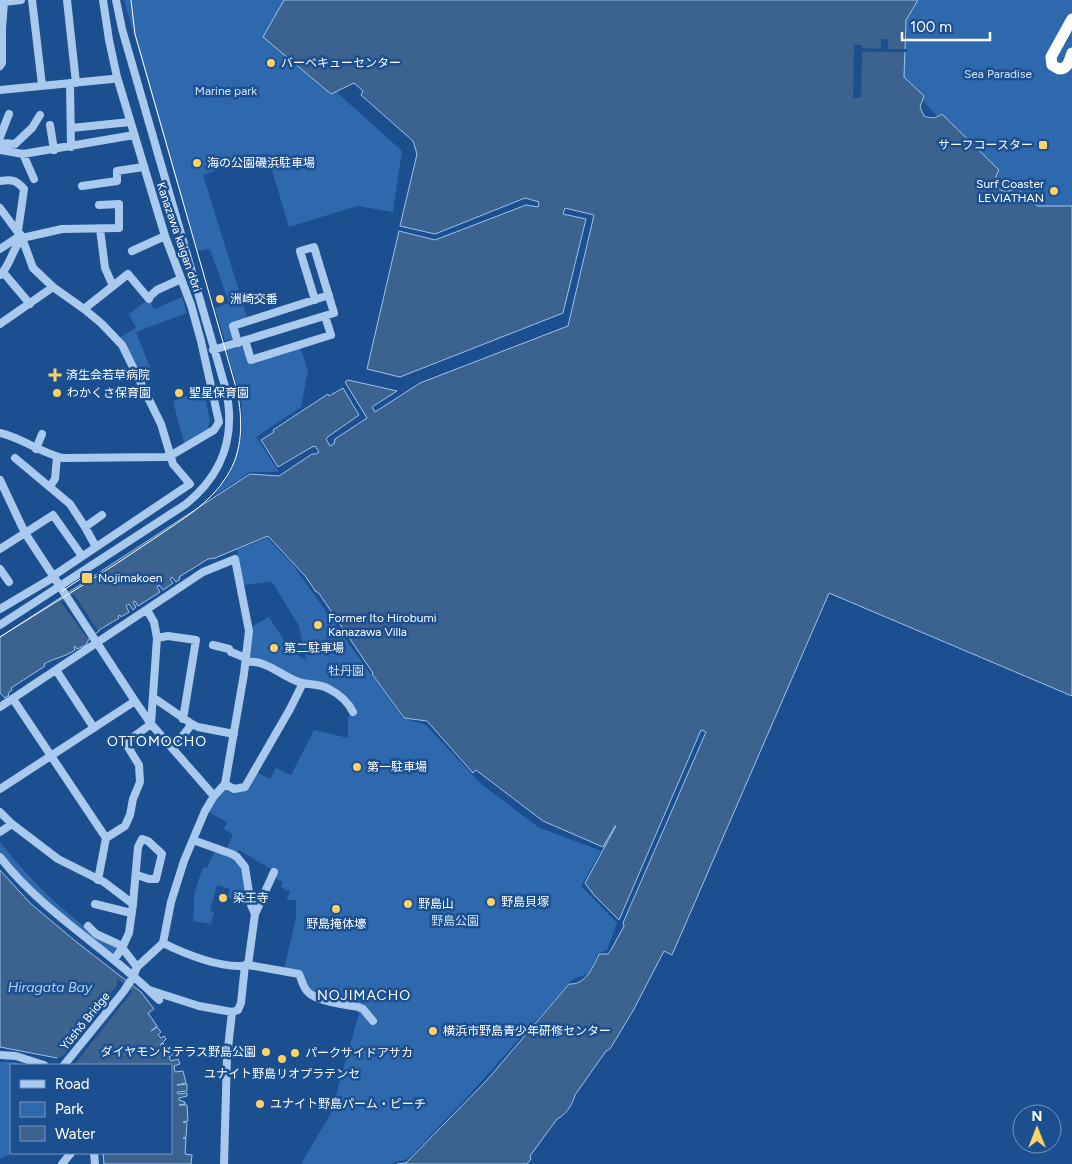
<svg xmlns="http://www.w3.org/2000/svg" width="1072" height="1164" font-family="Figtree,'Noto Sans JP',sans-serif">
<rect width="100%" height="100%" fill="#1b4f8f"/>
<path fill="#2e69ad" d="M 124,0 L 293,0 L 272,34 L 402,151 L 393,212 L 357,206 L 289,227 L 267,154 L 203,175 L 248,320 L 232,325 L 235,338 L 225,341 L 215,308 L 229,303 L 210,249 L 198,251 L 177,184 Z
M 913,0 L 1072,0 L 1072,209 L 1025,208 L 900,77 L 902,18 Z
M 182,297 L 187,313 L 136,332 L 153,375 L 143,379 L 120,337 L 136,328 L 129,314 L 149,299 L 154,309 Z
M 243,344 L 250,363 L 300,347 L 308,370 L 301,407 L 256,437 L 279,472 L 250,472 L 214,496 L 231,472 L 242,435 L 242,404 L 226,349 Z
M 203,390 L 210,420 L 208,429 L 184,443 L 173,401 Z
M 267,538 L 293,565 L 402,718 L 426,725 L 480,783 L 538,827 L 601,851 L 581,886 L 617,923 L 607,950 L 597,954 L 590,973 L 573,979 L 470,1094 L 408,1159 L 395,1162 L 392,1164 L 301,1164 L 331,1113 L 361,1006 L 311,993 L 301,973 L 284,969 L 296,918 L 296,900 L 286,900 L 290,892 L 281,887 L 283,882 L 273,876 L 274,871 L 239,850 L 237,854 L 226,850 L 233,834 L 224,829 L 227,822 L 208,812 L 216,797 L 226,787 L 247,788 L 256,772 L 270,779 L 276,768 L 291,775 L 314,730 L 348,738 L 348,718 L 354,707 L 331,685 L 297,678 L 268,662 L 250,657 L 251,627 L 269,617 L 291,651 L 306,660 L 299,626 L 272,582 L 243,585 L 237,550 Z
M 0,842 C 34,885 70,920 117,948 L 113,955 L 47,902 L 21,877 L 0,852 Z
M 215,851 L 234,857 L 242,866 L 248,901 L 228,898 L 230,889 L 217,885 L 210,911 L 214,912 L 211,924 L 193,921 C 194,913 194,907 194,900 C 194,890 200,877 203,867 L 207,868 Z
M 0,1062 L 15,1062 L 23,1065 L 11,1065 L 11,1153 L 13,1153 L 0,1159 Z"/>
<path fill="#3c6290" stroke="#9cc4f0" d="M 284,0 L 918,0 L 906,20 L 904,77 L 924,96 L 920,107 L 924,116 C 932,119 936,118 942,114 L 999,170 C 989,186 1002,197 1017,188 L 1037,206 L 1072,206 L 1072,696 L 829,593 L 672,955 L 664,951 L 634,1009 L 610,1049 L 606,1051 L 575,1095 C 573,1104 565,1116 557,1119 L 530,1156 L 531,1159 L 527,1164 L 397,1164 L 406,1163 L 487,1080 L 569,984 C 586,985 593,967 599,954 L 608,954 L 611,950 L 624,926 L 623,923 L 706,732 L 701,730 L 619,920 L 594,895 L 585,883 L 616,826 L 615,826 L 603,847 L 543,821 L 476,770 L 473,773 L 427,721 L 404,718 L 372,674 L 373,673 L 318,592 L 316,592 L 306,577 L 268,536 L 215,558 L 208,559 L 179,577 L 180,579 L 176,582 L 172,577 L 170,579 L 173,583 L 163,590 L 159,585 L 157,587 L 160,592 L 138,606 L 135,601 L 133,602 L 136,607 L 133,610 L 129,604 L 126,606 L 129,612 L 121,617 L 120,615 L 118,616 L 119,618 L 99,630 L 99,631 L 90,637 L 86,645 L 77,649 L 75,646 L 74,647 L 75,650 C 65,657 54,658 44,664 L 45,666 L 11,688 L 12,690 L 8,693 L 9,695 L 5,698 L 0,693 L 0,637 L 250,474 L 279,476 L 312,454 L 316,454 L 319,452 L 315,446 L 312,447 L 278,467 L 261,440 L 274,432 L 273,430 L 328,394 L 329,396 L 343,388 L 359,415 L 329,436 L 326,439 L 330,446 L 334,444 L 335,439 L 367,418 L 345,382 L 348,380 L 397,391 L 372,407 L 375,412 L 420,383 L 568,326 L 594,215 L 565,208 L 563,214 L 586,219 L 563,313 L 400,377 L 367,369 L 399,231 L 435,240 L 526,205 L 538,207 L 539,202 L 525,198 L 435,234 L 400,226 L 417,154 L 413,141 L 361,95 L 363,91 L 354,83 L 331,94 L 263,37 Z
M 0,870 L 30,903 L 74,940 L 141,992 L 154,1009 L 148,1013 L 157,1026 L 151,1031 L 157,1027 L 161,1032 L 158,1035 L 161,1038 L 164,1036 L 166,1039 L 160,1045 L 163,1043 L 166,1047 L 170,1045 L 172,1049 L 168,1054 L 173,1051 L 175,1053 L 169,1057 L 171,1061 L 178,1059 L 180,1064 L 174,1066 L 175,1072 L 183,1071 L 186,1083 L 177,1085 L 187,1084 L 187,1091 L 177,1092 L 178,1094 L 187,1093 L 187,1096 L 179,1098 L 179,1100 L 185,1102 L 185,1104 L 179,1105 L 187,1105 L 188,1121 L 183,1122 L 187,1123 L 186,1137 L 183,1138 L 186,1138 L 185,1154 L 192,1155 L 191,1164 L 104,1164 L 103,1153 L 171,1153 L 171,1065 L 65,1065 L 57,1058 L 0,1047 Z"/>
<path fill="#1b4f8f" d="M 881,39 L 888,39 L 888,49 L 907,49 L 907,52 L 862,52 L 861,98 L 853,98 L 854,45 L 862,45 L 862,48 L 881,49 Z
M 74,594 L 98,631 L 87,638 L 61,602 Z
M 117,978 L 132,992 L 74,1065 L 62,1065 L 54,1060 L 64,1055 L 117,985 Z"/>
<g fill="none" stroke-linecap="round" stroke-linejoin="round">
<path stroke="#a9c9ee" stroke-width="8" d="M 32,0 L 42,85
M 67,0 L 76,83
M 4,2 L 21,0
M 0,66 L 2,63 L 2,29 L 4,2 L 2,0
M 70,83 L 71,147
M 0,90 L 112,79 L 117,77
M 50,125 L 54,150
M 71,128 L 130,122
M 0,137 L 9,114
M 0,146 L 3,143 L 15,144 L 32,128 L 40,115
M 0,150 L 23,154 L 134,135
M 23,154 L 34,179
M 0,181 C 12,179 16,180 24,189 L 18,231
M 82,186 L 117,181 L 117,171 L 143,167
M 0,208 L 22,238 L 33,268 L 53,287 L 84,309 L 101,323 L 122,345 L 161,424 L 173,464 L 190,484 L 53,576
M 100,229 L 105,268 L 113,286
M 0,249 L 21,235
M 132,251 L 165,236
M 3,272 L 30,304
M 0,275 C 11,265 12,249 22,238 L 62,229 L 119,228 L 119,204 L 99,205
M 148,298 L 157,290 L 181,279
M 84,309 L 128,274 L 149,299
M 0,324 L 53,287
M 245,340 L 251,360 L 331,335 L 325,316
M 238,343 L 233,326 L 329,295
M 213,350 L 334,313 L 314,247 L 300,251 L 315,300
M 0,433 C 22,438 41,453 63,458 L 165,457 L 170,456 L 214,430 L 219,422 L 201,341 L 191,305 L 165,236 L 117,77 L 109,40 L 103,0
M 36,449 L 42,434
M 15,458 L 70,504 L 85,527
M 0,480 L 25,533 L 135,701 L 151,724 L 214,796
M 50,486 L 55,479 L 57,457
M 96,547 L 85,527 L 102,515
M 0,549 L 53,515 L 82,556
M 0,569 L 9,582
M 0,609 L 54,577
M 0,625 L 186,504 C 223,474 236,437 226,390 L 122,29 L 116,0
M 157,638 L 168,636 L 196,640 L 183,719
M 213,645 L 229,649 L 231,652 L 246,658
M 246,662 C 267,659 283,678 302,683 C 311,685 321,684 329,689 C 339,694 348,702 353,712
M 56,670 L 94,728
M 154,698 L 192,724 L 198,727 L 234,734
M 13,699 L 106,838
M 0,707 L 203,572 L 235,559 L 249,631 L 244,674 L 225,784 L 214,796 L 205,811 L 184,861 L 171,902 L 163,943 L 137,967 L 133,977 L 124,991 L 64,1065
M 173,748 L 192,724
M 225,784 L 234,789 L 245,787 L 290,709 L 303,683
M 0,789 L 135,701
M 0,812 L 12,824 L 58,859 L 104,882 L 133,904
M 0,832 L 12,824
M 193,840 L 232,854 L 237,857 L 245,867 L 251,905 L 255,914
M 0,857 C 44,914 109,949 159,1000
M 98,880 L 106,838 L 125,826 L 130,815 L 133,799 L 140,782 L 139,765 L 128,747 L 129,740 L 151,724 L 157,638 L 154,622 L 147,610
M 95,904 L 131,913
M 88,926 L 96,934 L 120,945 L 137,967
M 163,943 C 185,954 224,970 248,965 L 299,974 C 302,980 303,988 308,992 C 316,1001 346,1005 358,1007 L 363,1009 L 373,1021
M 114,960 L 122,948 L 129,933 L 133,904 L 138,847 L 142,839 L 148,841 L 162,854 L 156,879 L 149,879 L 137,875
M 248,965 L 255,914 L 274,872
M 149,990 L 199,1006 L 232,1012 L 227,1057 L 224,1164
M 232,1012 L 238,1010 L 241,1003 L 245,965
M 0,1055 L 16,1056 L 44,1065
M 94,1153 L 95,1164
M 62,1164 L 71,1153"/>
<path stroke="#fff" stroke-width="11" d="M 1072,19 L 1051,57 L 1052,65 L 1059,69 C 1068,69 1069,61 1072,53"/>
<path stroke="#fff" stroke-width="1" d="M 62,591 L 91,572
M 0,637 C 52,604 104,573 155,538 C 181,520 210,504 227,476 C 243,451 243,420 237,391 L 135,34 L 131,0"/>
</g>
<g fill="#ffd166" stroke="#1b4f8f" stroke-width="2">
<circle cx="271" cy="63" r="5"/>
<rect x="1038" y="140" width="10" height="10" rx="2.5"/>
<circle cx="197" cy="163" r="5"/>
<circle cx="1054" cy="191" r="5"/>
<circle cx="220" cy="299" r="5"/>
<path d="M52.5 367.5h5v5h5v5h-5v5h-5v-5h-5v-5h5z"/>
<circle cx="57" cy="393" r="5"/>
<circle cx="179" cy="393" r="5"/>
<rect x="81" y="572" width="12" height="12" rx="2.5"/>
<circle cx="318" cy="625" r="5"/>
<circle cx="274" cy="648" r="5"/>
<circle cx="357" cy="767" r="5"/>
<circle cx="223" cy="898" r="5"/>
<circle cx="491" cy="902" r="5"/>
<circle cx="408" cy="904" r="5"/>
<circle cx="336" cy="909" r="5"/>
<circle cx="433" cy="1031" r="5"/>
<circle cx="266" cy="1052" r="5"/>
<circle cx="295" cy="1053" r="5"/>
<circle cx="282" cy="1059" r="5"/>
<circle cx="260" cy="1104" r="5"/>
</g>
<g text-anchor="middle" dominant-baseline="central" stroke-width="5" stroke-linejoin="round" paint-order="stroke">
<g font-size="12" fill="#fff" stroke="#1b4f8f" text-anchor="start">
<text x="281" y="63">バーベキューセンター</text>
<text x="1033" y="145" text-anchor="end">サーフコースター</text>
<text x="207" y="163">海の公園磯浜駐車場</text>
<text x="1044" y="184" text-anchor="end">Surf Coaster<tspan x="1044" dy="14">LEVIATHAN</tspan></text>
<text x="230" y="299">洲崎交番</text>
<text x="66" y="375">済生会若草病院</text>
<text x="67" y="393">わかくさ保育園</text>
<text x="189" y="393">聖星保育園</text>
<text x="98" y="578">Nojimakoen</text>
<text x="328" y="618">Former Ito Hirobumi<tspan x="328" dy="14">Kanazawa Villa</tspan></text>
<text x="284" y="648">第二駐車場</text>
<text x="367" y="767">第一駐車場</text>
<text x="233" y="898">染王寺</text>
<text x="501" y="902">野島貝塚</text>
<text x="418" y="904">野島山</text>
<text x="336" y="924" text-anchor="middle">野島掩体壕</text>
<text x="443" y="1031">横浜市野島青少年研修センター</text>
<text x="256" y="1052" text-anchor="end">ダイヤモンドテラス野島公園</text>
<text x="305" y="1053">パークサイドアサカ</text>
<text x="282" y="1074" text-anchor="middle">ユナイト野島リオプラテンセ</text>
<text x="270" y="1104">ユナイト野島パーム・ビーチ</text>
</g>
<g font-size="12" fill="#cfe3fa" stroke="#1b4f8f">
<text x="998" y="74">Sea Paradise</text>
<text x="226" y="91">Marine park</text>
<text x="346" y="671">牡丹園</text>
<text x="455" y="921">野島公園</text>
</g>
<g font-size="12" fill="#fff" stroke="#1b4f8f">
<text transform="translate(179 237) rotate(71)">Kanazawa kaigan dōri</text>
<text transform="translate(85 1021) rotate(-51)">Yūshō Bridge</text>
</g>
<g font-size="14" letter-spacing="1" fill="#fff" stroke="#1b4f8f">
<text x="157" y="741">OTTOMOCHO</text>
<text x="364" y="995">NOJIMACHO</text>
</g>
<g font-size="14" font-style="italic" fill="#b5d3f5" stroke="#1b4f8f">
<text x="50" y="987">Hiragata Bay</text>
</g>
</g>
<rect x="10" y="1064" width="162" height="90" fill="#1b4f8f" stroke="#7695bc"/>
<rect x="20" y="1080" width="25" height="8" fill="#a9c9ee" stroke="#7695bc"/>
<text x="55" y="1089" font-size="15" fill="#ffffff">Road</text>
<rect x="20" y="1102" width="25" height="15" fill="#2e69ad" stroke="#7695bc"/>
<text x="55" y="1114" font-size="15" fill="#ffffff">Park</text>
<rect x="20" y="1126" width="25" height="15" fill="#3c6290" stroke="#7695bc"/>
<text x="55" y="1139" font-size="15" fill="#ffffff">Water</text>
<g transform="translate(1037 1129)"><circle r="24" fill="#1b4f8f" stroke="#7695bc"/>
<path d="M0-4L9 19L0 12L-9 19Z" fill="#ffd166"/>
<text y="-8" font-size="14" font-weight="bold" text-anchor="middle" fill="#ffffff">N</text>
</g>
<path d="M902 32v8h88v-8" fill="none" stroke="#ffffff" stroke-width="2.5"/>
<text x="910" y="32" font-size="15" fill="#ffffff" stroke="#1b4f8f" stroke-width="4" paint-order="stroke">100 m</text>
</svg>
